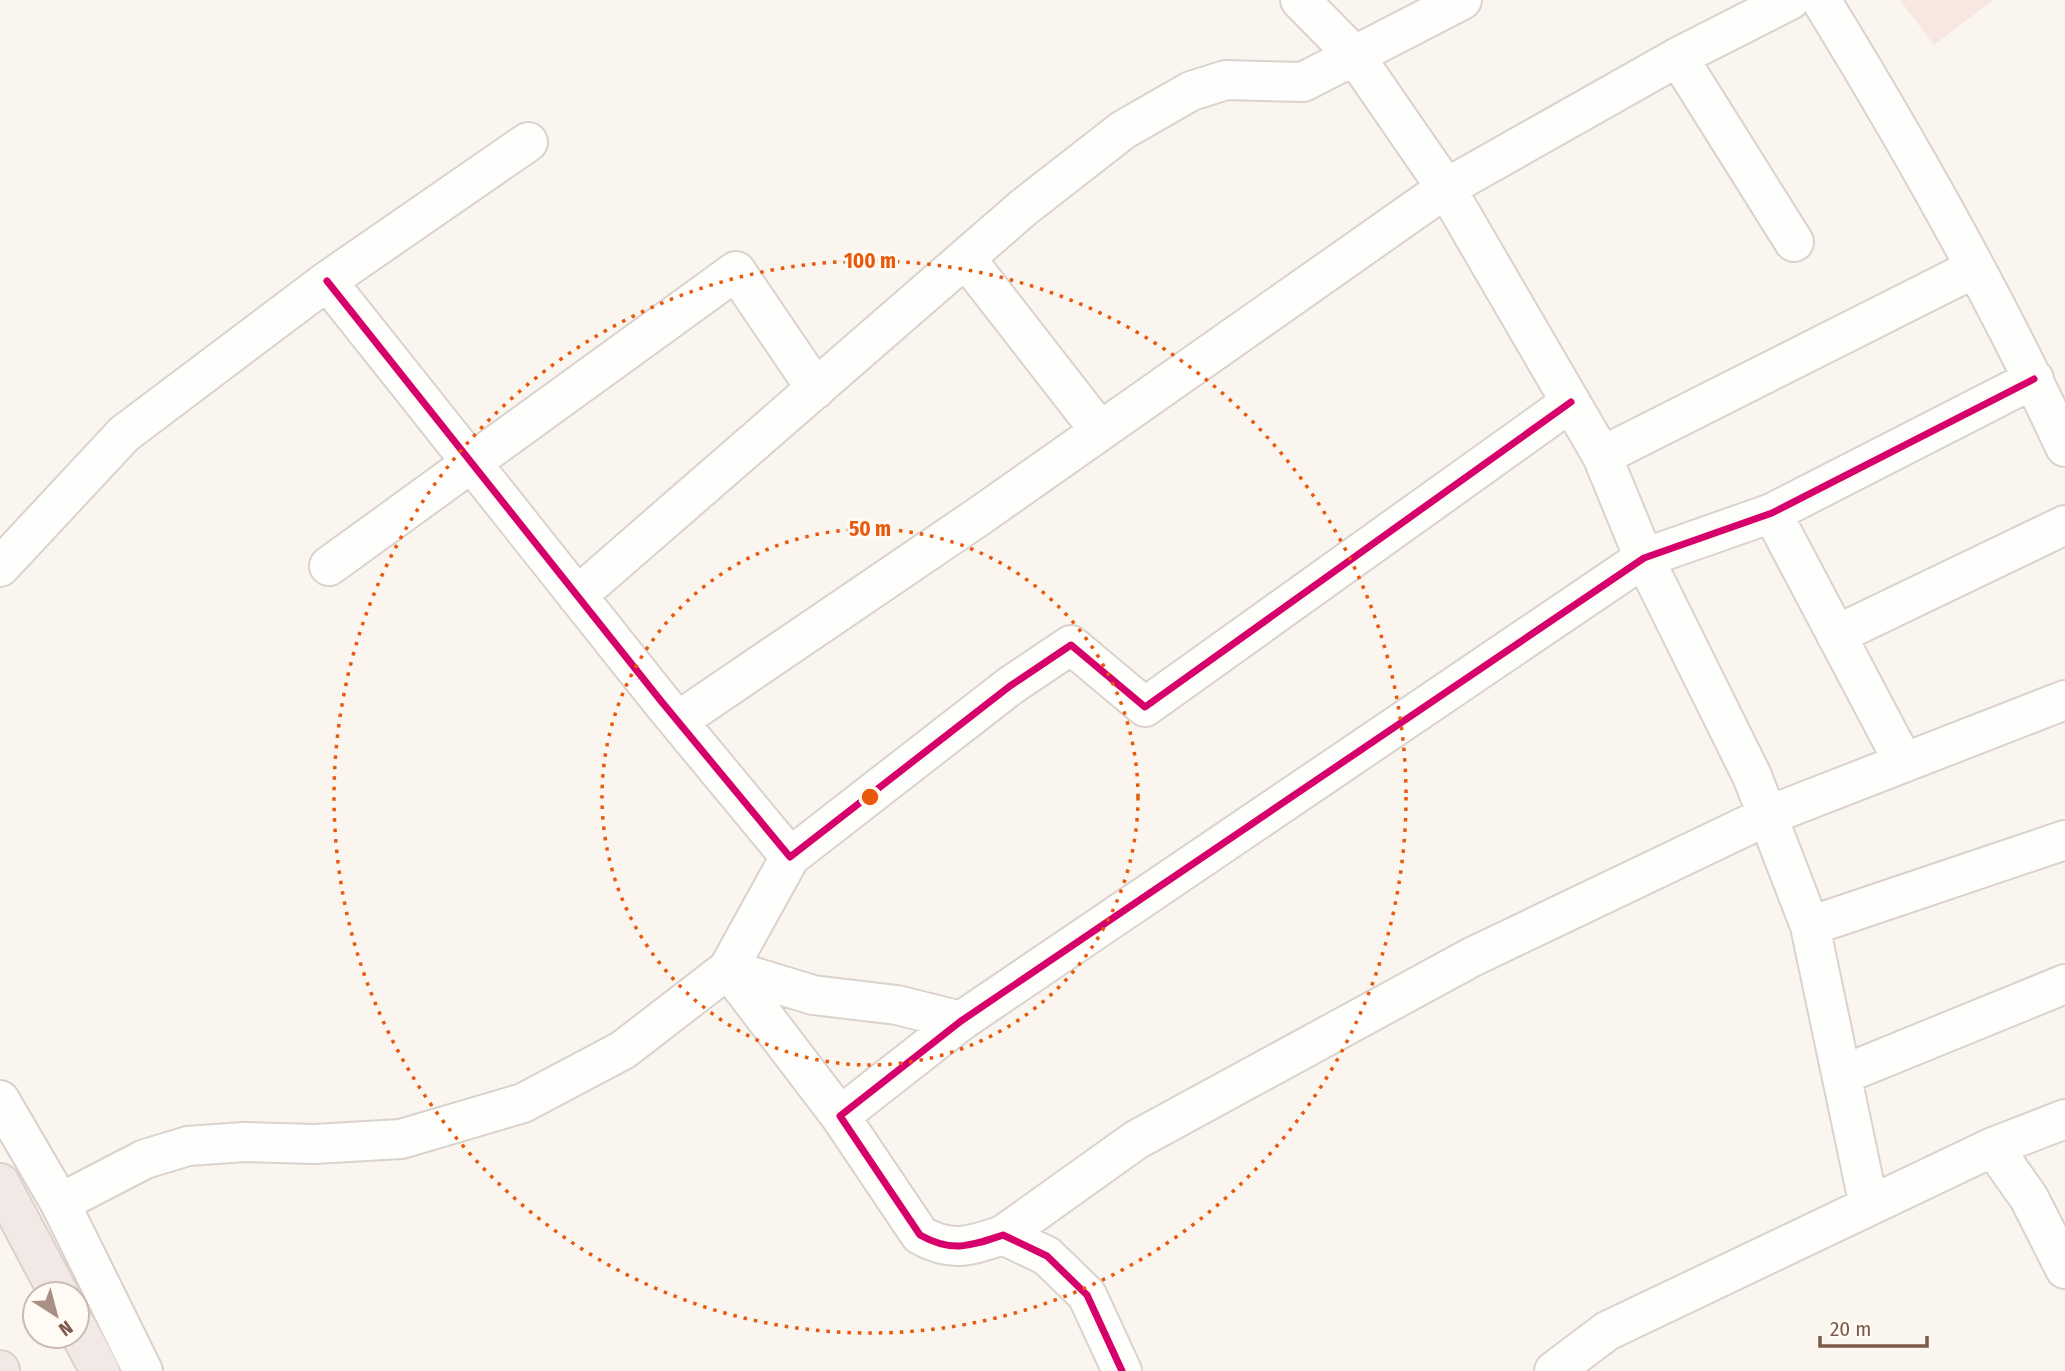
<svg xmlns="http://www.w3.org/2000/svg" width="2065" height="1371" font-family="'Fira Sans Condensed',sans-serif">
<rect width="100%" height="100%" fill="#faf5ef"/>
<path fill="#f7e7e0" d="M 1900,0 L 1993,0 L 1934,45 Z"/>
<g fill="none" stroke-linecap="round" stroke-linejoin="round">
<g stroke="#dad2cd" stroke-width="42">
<path id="street" d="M 1300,0 L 1355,56 L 1446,188 L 1602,456 L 1644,558 L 1752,776 L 1810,926 L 1869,1206
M 1821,0 C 1910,145 1994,293 2065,447
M 1678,57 L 1790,0
M 967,260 L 1100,431
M 327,281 L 661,701 L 790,857 L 1010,686 L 1071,645 L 1145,707 L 1571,402
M 1602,456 L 1975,268
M 1772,513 L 1904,763
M 329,566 L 736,271 L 816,389
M 0,567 L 124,434 L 327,281 L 528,142
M 577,596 L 1023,208 L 1123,130 L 1191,91 L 1226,80 L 1303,82 L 1462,0
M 1836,635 L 2065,525
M 678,721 L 978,517 L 1446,188 L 1678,57 L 1794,242
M 1810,926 L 2065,840
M 728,969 L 813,995 L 897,1005 L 961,1021
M 728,969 L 840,1116
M 1842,1075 L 2065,984
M 1993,1147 L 2029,1198 L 2065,1269
M 60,1203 L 145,1159 L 188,1146 L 244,1142 L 314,1144 L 401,1139 L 523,1103 L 623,1050 L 728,969 L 790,857
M 1003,1235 L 1136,1140 L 1472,957 L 1767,816 L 2065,700
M 1122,1371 L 1087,1295 L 1047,1256 L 1003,1235 C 970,1246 952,1253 920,1235 L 840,1116 L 961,1021 L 1644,558 L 1772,513 L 2034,379
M 1554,1371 L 1607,1331 L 1993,1147 L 2065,1119"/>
</g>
<g stroke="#dad0cb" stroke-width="42">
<path id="secondary" d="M 0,1100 L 60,1203 L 143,1371"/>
</g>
<g stroke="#dbd0cb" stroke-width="42">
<path id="highway" d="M 0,1183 L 59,1294
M 77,1328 L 100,1371
M 0,1370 L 0,1371"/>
</g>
<use href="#street" stroke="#fefefd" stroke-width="38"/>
<use href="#secondary" stroke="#fefefd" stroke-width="38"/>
<use href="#highway" stroke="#f2e9e6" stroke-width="38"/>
<g stroke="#fffaf3" stroke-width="11">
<path id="cycleway" d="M 327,281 L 661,701 L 790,857 L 1010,686 L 1071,645 L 1145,707 L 1571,402
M 1122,1371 L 1087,1295 L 1047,1256 L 1003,1235 C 970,1246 952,1253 920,1235 L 840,1116 L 961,1021 L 1644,558 L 1772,513 L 2034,379"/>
</g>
<use href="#cycleway" stroke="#d6006c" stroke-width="7"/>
</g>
<g fill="none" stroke="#e8590c" stroke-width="3.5" stroke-dasharray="3.5 7">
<circle cx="870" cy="797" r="268"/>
<circle cx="870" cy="797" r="536"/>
</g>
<circle cx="870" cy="797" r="10" fill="#e8590c" stroke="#fffaf3" stroke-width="3.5"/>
<g font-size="21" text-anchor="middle" font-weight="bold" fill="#e8590c" stroke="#fffaf3" stroke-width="6" stroke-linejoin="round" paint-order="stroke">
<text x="870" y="268">100 m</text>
<text x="870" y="536">50 m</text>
</g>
<g transform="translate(56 1315) rotate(144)"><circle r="33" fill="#fffaf3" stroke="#cbbab0" stroke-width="2"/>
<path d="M0-5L12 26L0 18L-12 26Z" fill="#a89084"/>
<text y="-10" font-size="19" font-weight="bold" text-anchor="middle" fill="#7c5a4b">N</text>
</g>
<path d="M1820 1336v10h107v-10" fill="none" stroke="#7c5a4b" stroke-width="3.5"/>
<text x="1830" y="1336" font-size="21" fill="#7c5a4b" stroke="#fffaf3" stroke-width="5" paint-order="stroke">20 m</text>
</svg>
